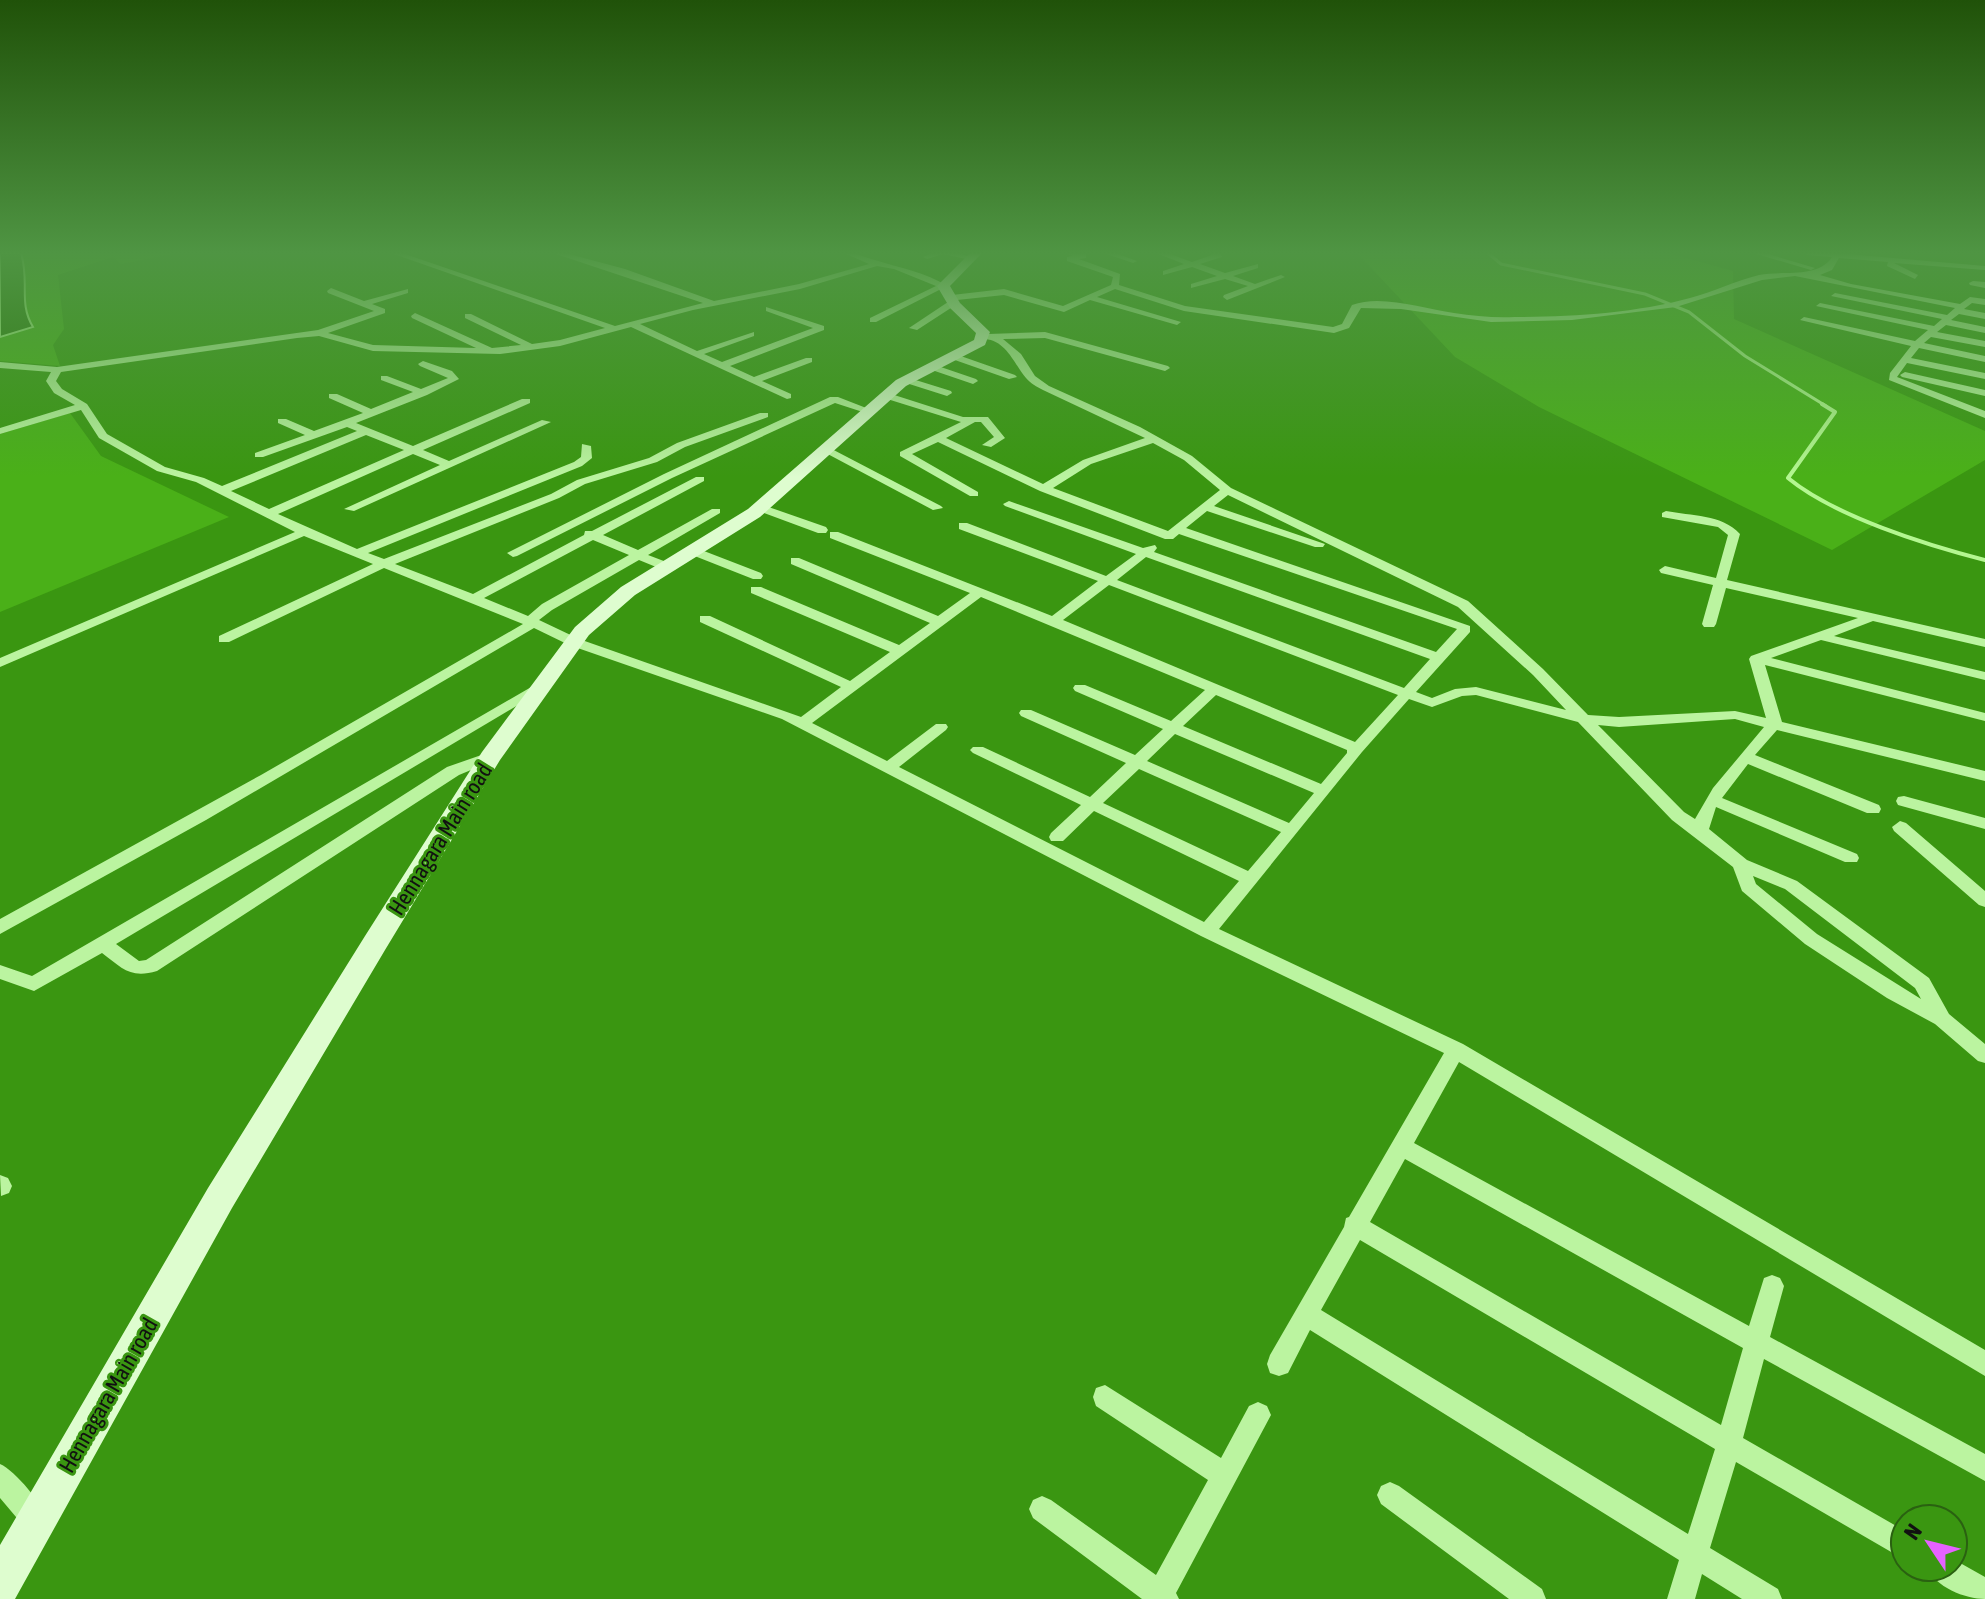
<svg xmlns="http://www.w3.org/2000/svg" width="1985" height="1599" font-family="'Asap Condensed',sans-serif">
<rect width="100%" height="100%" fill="#3a9611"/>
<path fill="#4ab018" d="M 21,253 L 178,253 L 121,264 L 113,257 L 58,275 L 64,329 L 53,345 L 60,366 L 0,361 L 0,337 L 33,328 C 18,302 29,283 21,253 Z
M 1357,253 L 1668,253 L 1733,271 L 1734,319 L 1985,431 L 1985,460 L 1832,550 L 1539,407 L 1455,357 Z
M 70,413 L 101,456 L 229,517 L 0,612 L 0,434 Z"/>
<path fill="#29710a" stroke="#b4f791" stroke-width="2" d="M 0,253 L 21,253 C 30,283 18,302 33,327 L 0,337 Z"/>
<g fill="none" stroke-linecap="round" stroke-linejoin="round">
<path stroke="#b4f791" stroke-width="3" d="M 1488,253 L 1501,264 L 1645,294 L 1689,312 L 1745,356 L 1826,406"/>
<path stroke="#b4f791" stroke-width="4" d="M 1822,404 L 1835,412 L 1788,478 C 1834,516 1926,545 1985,560"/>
<path fill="#bbf4a0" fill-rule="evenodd" d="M 391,253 L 402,253 L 615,326 L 703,303 L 553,253 L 565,253 L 625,269 L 714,301 L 799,284 L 869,264 L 844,253 C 856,253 864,257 875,260 C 899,268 926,272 947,286 L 876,322 L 870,322 L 870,318 L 936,286 L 894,269 L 877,266 L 800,289 L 693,310 L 640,324 L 697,351 L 754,332 L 754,336 L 704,354 L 722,362 L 813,328 L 766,311 L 766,307 L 824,326 L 824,330 L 730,366 L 754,377 L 806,358 L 812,358 L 812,362 L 762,381 L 791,394 L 791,398 L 787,399 L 631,327 L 560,346 L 500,354 L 373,351 L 319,336 L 297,338 L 61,372 L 56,381 L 62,389 L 87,404 L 107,434 L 165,467 L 204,478 L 222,486 L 357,431 L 347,427 L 263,457 L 255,457 L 255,453 L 305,435 L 278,423 L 278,419 L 286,419 L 314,431 L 363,413 L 329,398 L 329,394 L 337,394 L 371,409 L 413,392 L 381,380 L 381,376 L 387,376 L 421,389 L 448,378 L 420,366 L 418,364 L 423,361 L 452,371 L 459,379 L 427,395 L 356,423 L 413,446 L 522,399 L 530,399 L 530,403 L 423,450 L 449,461 L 542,420 L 551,422 L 354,511 L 344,509 L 440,465 L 413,454 L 278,514 L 357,549 L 574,462 L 581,457 L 582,444 L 591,446 L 592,458 L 582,466 L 368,553 L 384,559 L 551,494 L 577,480 L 649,458 L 677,443 L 760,413 L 768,413 L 768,417 L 685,447 L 657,462 L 585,484 L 559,498 L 395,564 L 473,594 L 584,535 L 585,531 L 592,531 L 696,477 L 704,477 L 704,481 L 603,535 L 638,550 L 712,509 L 720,509 L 720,513 L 648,555 L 669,563 L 669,569 L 661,569 L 639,560 L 552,610 L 539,620 L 579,639 L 801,717 L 841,687 L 700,622 L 700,616 L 710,616 L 850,681 L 890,652 L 751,593 L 751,587 L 761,587 L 899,645 L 930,623 L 791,564 L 791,558 L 799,558 L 938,616 L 970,593 L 830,538 L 830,532 L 838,532 L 1052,616 L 1098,581 L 959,529 L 959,523 L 967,523 L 1106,576 L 1136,554 L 1005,506 L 1003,504 L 1009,501 L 1143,548 L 1155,545 L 1157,548 L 1154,552 L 1436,652 L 1457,629 L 1179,534 L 1173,539 L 1165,539 L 1040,491 L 938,442 L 912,454 L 978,492 L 978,496 L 970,496 L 900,456 L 900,452 L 961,422 L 884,398 L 884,394 L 888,393 L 963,417 L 988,417 L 1005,438 L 991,447 L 982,445 L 994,437 L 981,422 L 975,422 L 946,438 L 1043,484 L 1083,460 L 1145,438 L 1043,390 C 1037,387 1030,383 1026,378 C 1014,364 1007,341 985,339 L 985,335 L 988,334 L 1045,332 L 1168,366 L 1170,368 L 1165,371 L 1045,338 L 1003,339 L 1021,354 L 1035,376 L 1049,386 L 1140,427 L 1192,456 L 1231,488 L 1468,601 L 1543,669 L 1588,715 L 1619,717 L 1735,711 L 1766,718 L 1749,659 L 1751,656 L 1858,618 L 1726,588 L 1716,624 L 1714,627 L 1704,627 L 1702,624 L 1713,585 L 1661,573 L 1659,570 L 1665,566 L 1716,578 L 1728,535 L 1718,527 L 1662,517 L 1662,513 L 1666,511 C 1691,516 1722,514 1740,534 L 1727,580 L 1985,639 L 1985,647 L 1873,621 L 1834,636 L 1985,672 L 1985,680 L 1821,640 L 1771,658 L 1985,713 L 1985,721 L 1765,665 L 1782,722 L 1985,771 L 1985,781 L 1777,730 L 1755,755 L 1879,805 L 1881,809 L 1879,813 L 1867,813 L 1748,764 L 1722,798 L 1857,854 L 1859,858 L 1857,862 L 1845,862 L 1716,807 L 1709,829 L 1747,860 L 1797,881 L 1929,978 L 1949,1014 L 1985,1044 L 1985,1063 L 1978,1061 L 1935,1024 L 1887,998 L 1805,944 L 1742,891 L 1733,867 L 1672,820 L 1578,722 L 1476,695 L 1462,696 L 1432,707 L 1409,699 L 1362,752 L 1219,929 L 1463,1044 L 1985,1350 L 1985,1376 L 1459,1062 L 1414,1143 L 1749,1326 L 1764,1278 L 1772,1275 L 1780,1278 L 1784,1286 L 1770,1337 L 1985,1454 L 1985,1481 L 1764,1359 L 1743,1438 L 1905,1531 L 1905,1560 L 1736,1462 L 1710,1548 L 1778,1589 L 1782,1599 L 1742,1599 L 1702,1574 L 1695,1599 L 1667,1599 L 1679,1560 L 1310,1330 L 1288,1373 L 1279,1376 L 1270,1373 L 1267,1364 L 1270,1355 L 1344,1227 L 1346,1218 L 1349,1217 L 1444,1053 L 1201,936 L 782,719 L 569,645 L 534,628 L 206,820 L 0,934 L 0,919 L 261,775 L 523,624 L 384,568 L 229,642 L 219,642 L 219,636 L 373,564 L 304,536 L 0,667 L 0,658 L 295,532 L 196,482 L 157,471 L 99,438 L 81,410 L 0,434 L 0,428 L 75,405 L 54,393 L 46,381 L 51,372 L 0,368 L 0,362 L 57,367 L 318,330 L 374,311 L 328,293 L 327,291 L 331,288 L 364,301 L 408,289 L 408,293 L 372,304 L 385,309 L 385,313 L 328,333 L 373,345 L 476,348 L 412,318 L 411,316 L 415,313 L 492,348 L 521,345 L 465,318 L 465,314 L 471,314 L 532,344 L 560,340 L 605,328 ZM 366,435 L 404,450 L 269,509 L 231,491 ZM 1153,443 L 1184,460 L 1220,490 L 1168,531 L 1053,488 L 1091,464 ZM 1228,495 L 1458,607 L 1533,675 L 1566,710 L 1476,687 L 1455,689 L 1432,698 L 1416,692 L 1470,632 L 1470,626 L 1186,528 L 1207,511 L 1315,547 L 1323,547 L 1325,544 L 1214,506 ZM 593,540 L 629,555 L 542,604 L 528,616 L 484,598 ZM 1146,557 L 1430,659 L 1404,688 L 1117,580 ZM 1109,585 L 1398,695 L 1355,742 L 1063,620 ZM 981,597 L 1205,690 L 1171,721 L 1085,685 L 1075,685 L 1073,688 L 1075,691 L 1163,729 L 1135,755 L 1031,710 L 1021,710 L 1019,713 L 1021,716 L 1126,763 L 1090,797 L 983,747 L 973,747 L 970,750 L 973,753 L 1081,805 L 1051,833 L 1049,837 L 1051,841 L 1063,841 L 1094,811 L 1239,881 L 1204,922 L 899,767 L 946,730 L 948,727 L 946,724 L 936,724 L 887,761 L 812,723 ZM 1216,695 L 1347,750 L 1347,753 L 1321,784 L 1183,726 ZM 1735,719 L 1764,727 L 1713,788 L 1695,819 L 1684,812 L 1598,725 L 1619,727 ZM 1175,734 L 1314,793 L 1289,823 L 1147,761 ZM 1139,769 L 1281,832 L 1248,871 L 1103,803 ZM 1753,876 L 1785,889 L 1915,988 L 1921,999 L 1817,934 L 1756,884 ZM 1405,1159 L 1743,1348 L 1721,1425 L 1370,1222 ZM 1360,1240 L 1715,1449 L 1688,1534 L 1321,1310 Z
M 933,253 L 956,253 L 975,258 L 971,260 L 943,254 L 927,259 L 923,257 Z
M 1066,253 L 1086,254 L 1086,258 L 1079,259 L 1120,274 L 1119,285 L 1185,306 L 1333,327 L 1342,324 L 1352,305 C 1382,294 1423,309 1454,313 C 1474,316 1494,318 1515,317 C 1572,317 1635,313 1690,298 C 1713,292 1735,281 1759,275 C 1783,270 1818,279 1832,257 L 1808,255 L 1804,253 L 1835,253 L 1985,266 L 1985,270 L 1894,263 L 1918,275 L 1915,279 L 1887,266 L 1888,262 L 1839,258 L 1832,270 L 1820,275 L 1851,284 L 1960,304 L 1970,297 L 1985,299 L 1985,305 L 1972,303 L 1964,309 L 1985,313 L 1985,319 L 1959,314 L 1951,320 L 1985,327 L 1985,333 L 1946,325 L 1937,332 L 1985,341 L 1985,347 L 1931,337 L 1924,343 L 1985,356 L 1985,362 L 1919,348 L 1911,358 L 1985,373 L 1985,379 L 1907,363 L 1897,377 L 1985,411 L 1985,418 L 1889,380 L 1890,373 L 1911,346 L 1800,320 L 1804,317 L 1915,341 L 1928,330 L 1816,306 L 1820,303 L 1934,326 L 1942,319 L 1831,296 L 1835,293 L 1947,315 L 1955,308 L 1795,276 L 1762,280 L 1676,307 L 1572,320 L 1491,322 L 1401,309 L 1361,308 L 1349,328 L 1334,333 L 1184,311 L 1115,289 L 1097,297 L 1181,322 L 1177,325 L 1090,300 L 1064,312 L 1004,295 L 957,300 L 957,304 L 917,330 L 909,328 L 951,300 L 948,298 L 952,295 L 1004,289 L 1063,306 L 1111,285 L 1113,277 L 1067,261 L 1067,257 L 1073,256 Z
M 1104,253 L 1115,253 L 1137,261 L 1133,263 Z
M 1156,253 L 1167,253 L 1192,262 L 1212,255 L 1211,253 L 1220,253 L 1222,257 L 1200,264 L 1225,273 L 1258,264 L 1258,268 L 1233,276 L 1255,284 L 1281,275 L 1285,277 L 1227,300 L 1223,297 L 1224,295 L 1248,286 L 1225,279 L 1191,288 L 1191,284 L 1217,276 L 1192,267 L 1163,275 L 1163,271 L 1184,264 Z
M 1753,253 L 1765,253 L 1815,268 L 1811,270 Z
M 1973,281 L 1985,282 L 1985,288 L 1970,285 L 1969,283 Z
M 955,354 L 1015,375 L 1017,377 L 1009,379 L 952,359 L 952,355 Z
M 932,364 L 976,379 L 978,381 L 973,384 L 929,369 L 927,367 Z
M 1905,372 L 1985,390 L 1985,396 L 1902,377 L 1900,375 Z
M 906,377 L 951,391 L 952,393 L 947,396 L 903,382 L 901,380 Z
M 830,397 L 838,397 L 874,411 L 869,414 L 835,403 L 672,478 L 517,556 L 513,557 L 507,553 L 664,474 Z
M 826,446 L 941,506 L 943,508 L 933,510 L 822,451 L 821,449 Z
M 760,504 L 826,527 L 828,530 L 826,533 L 818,533 L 756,510 L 756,506 Z
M 691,546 L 761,573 L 763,576 L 761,579 L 753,579 L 687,553 L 685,550 Z
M 545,679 L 550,680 L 552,683 L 550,686 L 116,944 L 139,961 L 146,960 L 447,767 L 490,752 L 498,757 L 495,760 L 459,775 L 157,971 C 130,979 122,968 102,953 L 34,991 L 0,979 L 0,965 L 32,976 Z
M 1904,796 L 1985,818 L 1985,829 L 1898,805 L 1896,801 L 1898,797 Z
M 1900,821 L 1906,823 L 1985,891 L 1985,907 L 1979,905 L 1894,831 L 1892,827 Z
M 0,1175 L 8,1178 L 12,1186 L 9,1193 L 1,1196 Z
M 1105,1385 L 1221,1458 L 1249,1406 L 1258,1402 L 1267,1406 L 1271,1415 L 1176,1593 L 1179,1599 L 1142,1599 L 1033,1518 L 1029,1509 L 1033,1500 L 1042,1496 L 1051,1500 L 1156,1575 L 1208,1480 L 1096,1406 L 1093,1397 L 1096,1388 Z
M 0,1464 C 16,1471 42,1504 49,1521 L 45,1530 L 36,1534 L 27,1530 L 0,1498 Z
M 1390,1482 L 1399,1486 L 1542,1589 L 1546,1599 L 1509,1599 L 1381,1504 L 1377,1495 L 1381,1486 Z
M 1953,1559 L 1985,1577 L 1985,1599 C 1965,1599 1935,1587 1927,1567 L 1953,1567 Z"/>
<path fill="#defdcf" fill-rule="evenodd" d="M 970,253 L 982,253 L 950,286 L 960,303 L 990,332 L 985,345 L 906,386 L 760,517 L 635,595 L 589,635 L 500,760 L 385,950 L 232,1208 L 15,1599 L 0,1599 L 0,1545 L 208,1188 L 365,936 L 482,752 L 575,627 L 621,587 L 748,509 L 896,380 L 974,340 L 976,333 L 950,308 L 937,286 Z"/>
</g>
<linearGradient id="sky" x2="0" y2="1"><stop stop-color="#205209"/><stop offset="0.53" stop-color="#4f9543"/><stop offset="1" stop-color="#4f9543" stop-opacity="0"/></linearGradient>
<rect width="1985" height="477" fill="url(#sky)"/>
<g text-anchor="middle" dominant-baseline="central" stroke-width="6" stroke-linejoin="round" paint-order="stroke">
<g font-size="22" fill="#111" stroke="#3a9611">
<text transform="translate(440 839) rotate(-58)">Hennagara Main road</text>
<text transform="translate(108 1395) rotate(-60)">Hennagara Main road</text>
</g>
</g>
<g transform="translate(1929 1543) rotate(305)"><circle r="38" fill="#3a9611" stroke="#2a6111" stroke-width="2"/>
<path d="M0-6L14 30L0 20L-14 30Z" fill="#e562ff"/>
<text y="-12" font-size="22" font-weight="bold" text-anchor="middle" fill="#111111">N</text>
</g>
</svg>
